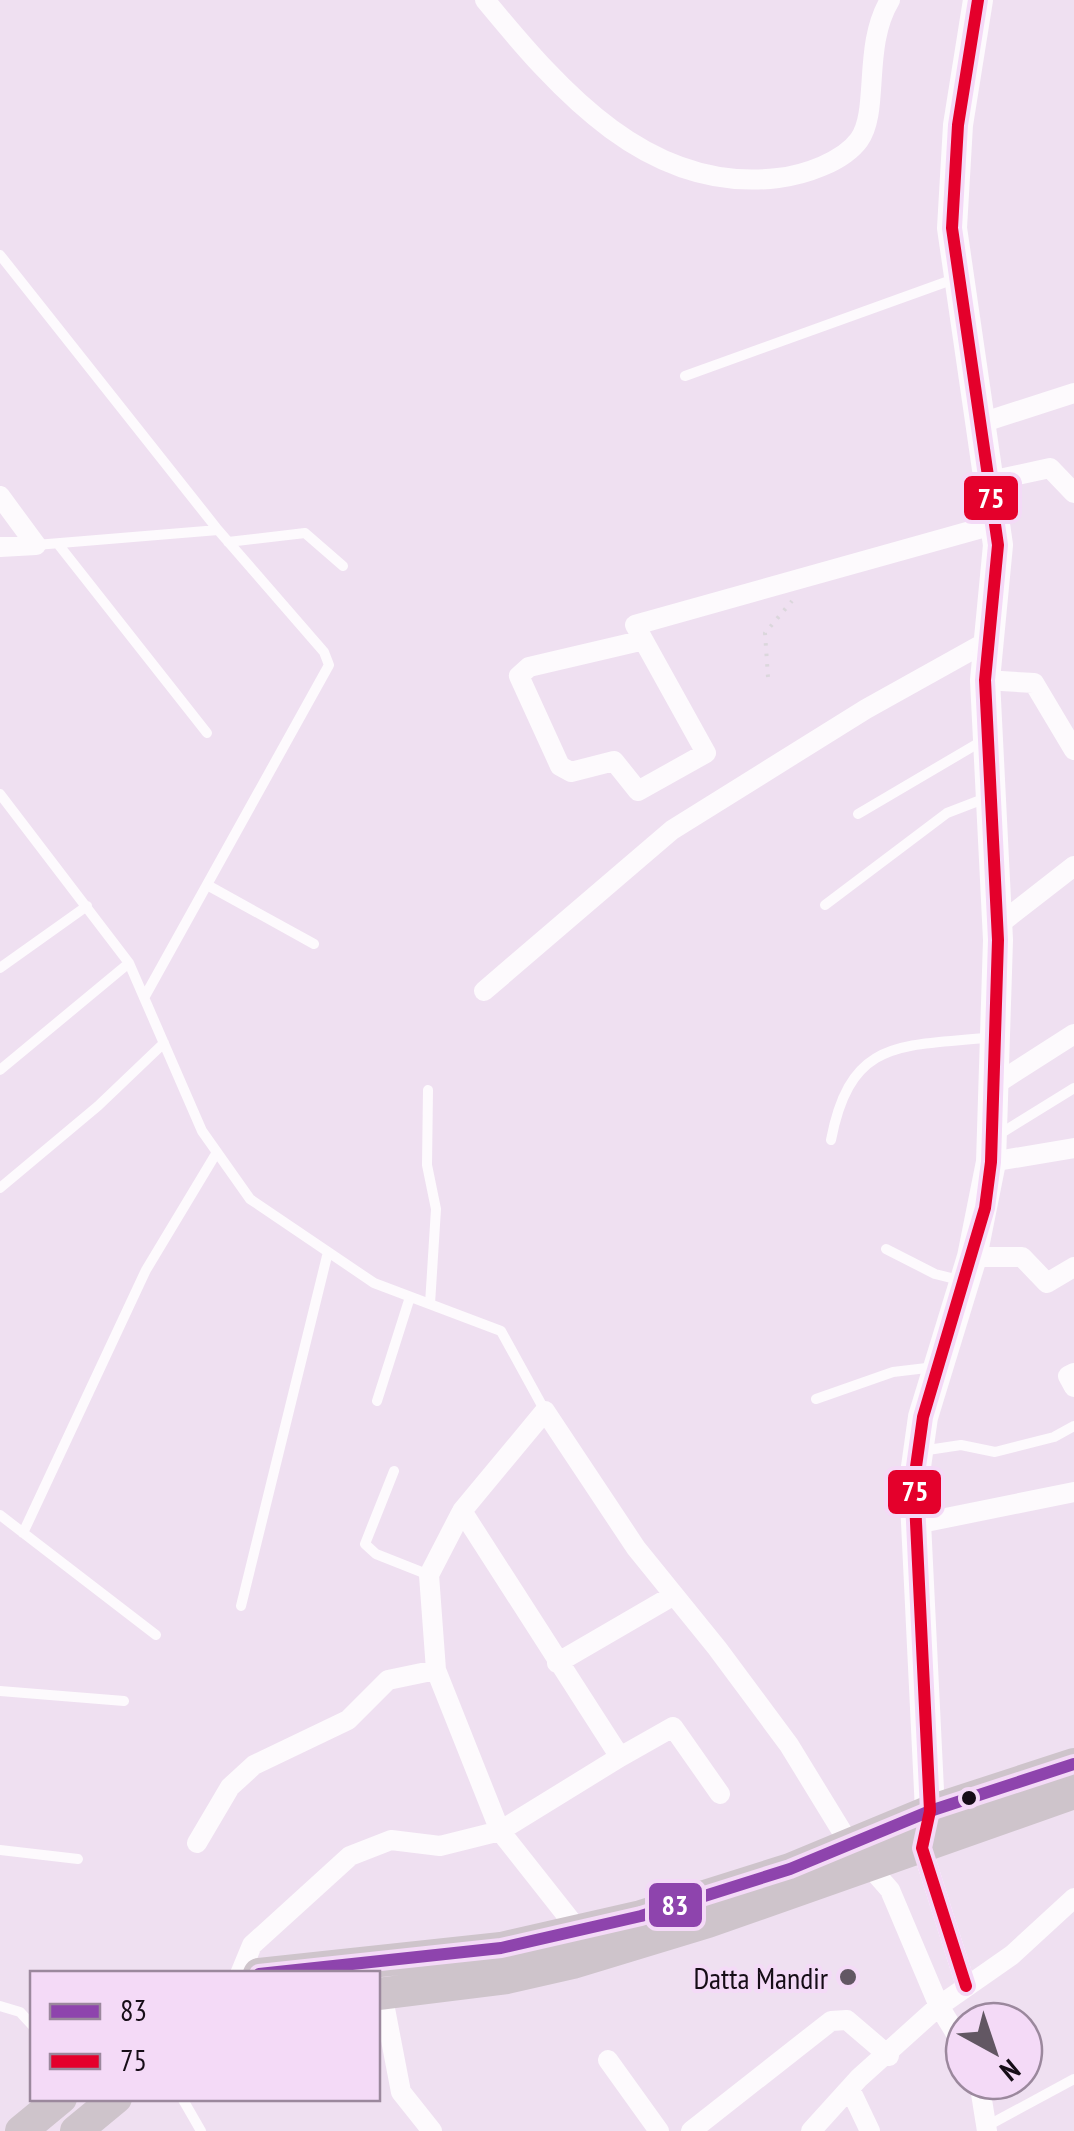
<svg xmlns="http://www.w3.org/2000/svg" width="1074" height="2131" font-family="'PT Sans Narrow',sans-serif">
<rect width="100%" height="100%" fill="#efe0f1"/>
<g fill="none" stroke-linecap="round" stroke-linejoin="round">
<path stroke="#dbd7dc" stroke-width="4" stroke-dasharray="2.5 8" stroke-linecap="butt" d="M 768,677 L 765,633 L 792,601"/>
<path stroke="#fdfafd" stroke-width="10" d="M 0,255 L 218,530 L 324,652 L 329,665 L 144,998
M 685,376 L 957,278
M 228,542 L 305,533 L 343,566
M 58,544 L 207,733
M 36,545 L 218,530
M 0,794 L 129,963 L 202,1131 L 250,1199 L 374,1283 L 501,1331 L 545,1411
M 858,814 L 982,741
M 209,886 L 314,944
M 825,905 L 947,813 L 986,798
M 0,968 L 87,906
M 0,1070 L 129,963
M 428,1090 L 427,1165 L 436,1209 L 430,1304
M 995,1137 L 1074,1088
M 831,1140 C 851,1035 904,1047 994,1037
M 0,1188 L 98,1106 L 164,1043
M 886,1249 L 935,1274 L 963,1281
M 816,1399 L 893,1372 L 935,1367
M 377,1401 L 410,1297
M 921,1451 L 961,1445 L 995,1452 L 1054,1437 L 1074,1426
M 394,1471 L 365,1544 L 376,1554 L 429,1575
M 0,1515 L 156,1635
M 23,1533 L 146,1270 L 217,1152
M 241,1606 L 328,1252
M 0,1691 L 124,1701
M 0,1850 L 78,1859
M 0,2006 L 20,2012 L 32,2025
M 182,2098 L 201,2131
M 987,2126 L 1074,2079"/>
<path stroke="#fdfafd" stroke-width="20" d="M 485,0 C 560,91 649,194 778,178 C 804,175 843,162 859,140 C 880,111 862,46 890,0
M 981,423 L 1074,393
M 990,481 L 1050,468 L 1074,493
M 0,496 L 36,545
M 0,547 L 36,545
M 640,641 L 529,667 L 519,676 L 560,766 L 571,772 L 614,761 L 638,791 L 706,753 L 635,625 L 996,524
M 985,680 L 1034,683 L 1074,750
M 997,926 L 1074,866
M 484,991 L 672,830 L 866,709 L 988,641
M 993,1086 L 1074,1034
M 991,1162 L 1074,1148
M 972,1257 L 1022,1257 L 1047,1283 L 1074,1267
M 1074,1373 L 1068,1376 L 1074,1387
M 462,1511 L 545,1411 L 636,1548 L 717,1648 L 789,1745 L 849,1843 L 890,1890 L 939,2006 L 964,2047
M 916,1524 L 1074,1492
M 557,1663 L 674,1595
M 620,1757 L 673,1727 L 720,1794
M 197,1843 L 230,1787 L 254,1765 L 348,1720 L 388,1680 L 436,1670
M 922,1848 L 966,1986
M 240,1974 L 252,1945 L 350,1856 L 391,1840 L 440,1846 L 500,1831 L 620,1757 L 462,1511 L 429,1575 L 436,1670 L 500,1831 L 579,1931
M 382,1993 L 401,2092 L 432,2131
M 608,2060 L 659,2131
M 979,2081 L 987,2131
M 850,2089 L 870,2131
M 691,2131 L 831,2021 L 847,2020 L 889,2056
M 811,2131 L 859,2078 L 939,2006 L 1012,1955 L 1074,1898"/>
<path stroke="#fdfafd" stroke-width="30" d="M 925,1835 L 930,1811 L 914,1481 L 923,1417 L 972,1257 L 991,1162 L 998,940 L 985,680 L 998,545 L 952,228 L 958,125 L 978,0"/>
<path stroke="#cec4cb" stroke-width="32" d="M 259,1974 L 501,1948 L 641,1916 L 790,1869 L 930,1811 L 1074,1764
M 378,1994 L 507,1978 L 573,1963 L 708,1922 L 1074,1793
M 21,2131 L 61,2098
M 76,2131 L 116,2098"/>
<g stroke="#f4daf7" stroke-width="20">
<path id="bus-1" d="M 259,1974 L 501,1948 L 641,1916 L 790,1869 L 930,1811 L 1074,1764"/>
</g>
<g stroke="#f4daf7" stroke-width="20">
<path id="bus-2" d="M 966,1986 L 922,1848 L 930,1811 L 914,1481 L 923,1417 L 985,1208 L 991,1162 L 998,940 L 985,680 L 998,545 L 952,228 L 958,125 L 978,0"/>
</g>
<use href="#bus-1" stroke="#8e44ad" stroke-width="12"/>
<use href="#bus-2" stroke="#e4002b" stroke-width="12"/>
</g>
<circle fill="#160d17" stroke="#f4daf7" stroke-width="4" cx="969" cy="1798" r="9"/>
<circle fill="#625763" stroke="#f4daf7" stroke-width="4" cx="848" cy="1977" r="10"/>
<g text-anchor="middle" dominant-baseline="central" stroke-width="8" stroke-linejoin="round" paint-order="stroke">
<g font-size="30" fill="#160d17" stroke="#f4daf7" text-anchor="end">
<text x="828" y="1977">Datta Mandir</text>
</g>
</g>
<g stroke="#f4daf7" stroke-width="4">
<rect x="962" y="474" width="58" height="48" rx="10" fill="#e4002b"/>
<rect x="886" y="1468" width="57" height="48" rx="10" fill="#e4002b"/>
<rect x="647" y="1881" width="57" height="48" rx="10" fill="#8e44ad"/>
</g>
<g font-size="28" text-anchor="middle" font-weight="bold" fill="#fff">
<text x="991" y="508">75</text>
<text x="915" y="1501">75</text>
<text x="675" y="1915">83</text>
</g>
<rect x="30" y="1971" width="350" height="130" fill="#f4daf7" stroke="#9b889d" stroke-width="2.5"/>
<rect x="50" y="2004" width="50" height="15" fill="#8e44ad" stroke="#9b889d" stroke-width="2.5"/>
<text x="120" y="2021" font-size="30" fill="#160d17">83</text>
<rect x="50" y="2054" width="50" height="15" fill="#e4002b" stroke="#9b889d" stroke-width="2.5"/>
<text x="120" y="2071" font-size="30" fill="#160d17">75</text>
<g transform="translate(994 2051) rotate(140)"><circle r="48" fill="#f4daf7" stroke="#9b889d" stroke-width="2.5"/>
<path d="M0-8L18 38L0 25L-18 38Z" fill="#625763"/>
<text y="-15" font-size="28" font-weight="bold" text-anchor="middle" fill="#160d17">N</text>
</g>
</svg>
